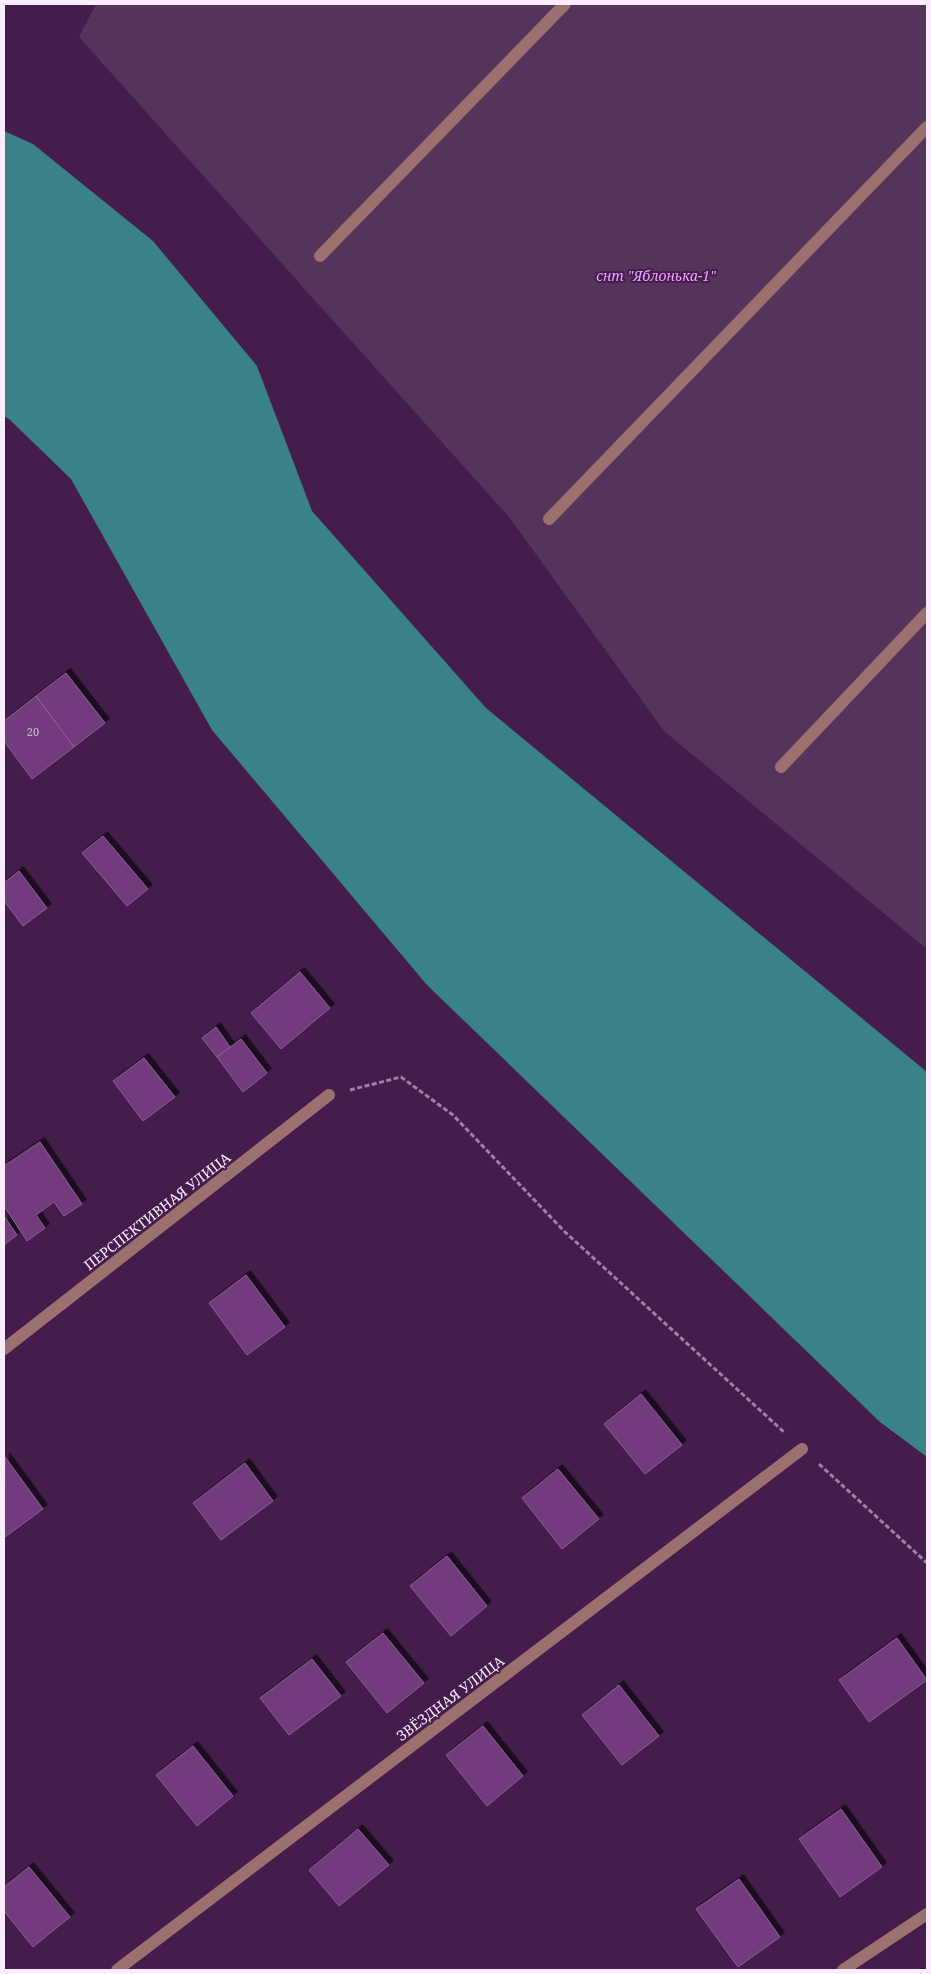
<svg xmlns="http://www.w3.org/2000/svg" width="931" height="1974" font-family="'Noto Serif',serif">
<defs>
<filter id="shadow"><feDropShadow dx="4.5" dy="-4.5" stdDeviation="0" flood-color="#0009"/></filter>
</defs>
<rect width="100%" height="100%" fill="#451d4d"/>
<path fill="#55345c" d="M 96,4 L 927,4 L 927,949 L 664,731 L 509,517 L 79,37 Z"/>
<path fill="#398287" d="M 4,131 L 33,144 L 153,241 L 257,366 L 312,511 L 486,708 L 927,1072 L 927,1457 L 880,1422 L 427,985 L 212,730 L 71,479 L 9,419 L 4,416 Z"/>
<path fill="#723b7d" stroke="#8a5e92" filter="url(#shadow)" d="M 66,673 L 105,723 L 74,747 L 36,696 Z
M 36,696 L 74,747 L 32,779 L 4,741 L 4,721 Z
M 103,836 L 148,889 L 127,906 L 82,853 Z
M 19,871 L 47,908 L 23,926 L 4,901 L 4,883 Z
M 300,972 L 330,1008 L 281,1049 L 251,1013 Z
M 216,1027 L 230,1047 L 217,1057 L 202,1038 Z
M 241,1039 L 267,1073 L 243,1092 L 217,1057 Z
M 144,1058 L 175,1097 L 143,1121 L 113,1081 Z
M 40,1142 L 82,1204 L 64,1216 L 54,1202 L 36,1215 L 45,1228 L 27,1241 L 4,1206 L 4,1166 Z
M 4,1216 L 17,1235 L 4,1245 Z
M 246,1275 L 285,1327 L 247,1355 L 209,1303 Z
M 641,1394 L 682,1445 L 645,1474 L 604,1424 Z
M 5,1457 L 43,1509 L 5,1537 L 4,1535 Z
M 245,1463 L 273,1501 L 221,1540 L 193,1503 Z
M 558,1469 L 599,1519 L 562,1549 L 522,1498 Z
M 447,1556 L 487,1606 L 451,1636 L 410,1586 Z
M 383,1633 L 424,1683 L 387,1713 L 346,1662 Z
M 897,1638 L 927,1680 L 869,1722 L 839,1680 Z
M 312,1659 L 341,1696 L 289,1735 L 260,1698 Z
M 619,1685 L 659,1736 L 622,1765 L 582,1715 Z
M 483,1726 L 523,1776 L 487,1806 L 446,1755 Z
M 193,1746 L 233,1796 L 197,1826 L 156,1775 Z
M 841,1809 L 882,1867 L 840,1897 L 799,1839 Z
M 358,1829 L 389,1865 L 339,1906 L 309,1870 Z
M 29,1867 L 70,1917 L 33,1947 L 4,1911 L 4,1887 Z
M 739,1879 L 780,1937 L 738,1967 L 696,1909 Z"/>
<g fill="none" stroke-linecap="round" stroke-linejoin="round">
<path stroke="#9d81a2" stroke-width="3" stroke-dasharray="5 2.5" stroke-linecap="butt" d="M 350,1090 L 401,1077 L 453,1115 L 565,1232 L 785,1433
M 819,1464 L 927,1563"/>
<path stroke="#9b706f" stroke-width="12" d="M 320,256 L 565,4
M 549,519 L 927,127
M 781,767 L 927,613
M 4,1349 L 329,1095
M 117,1970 L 802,1449
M 843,1970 L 927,1914"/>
</g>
<g text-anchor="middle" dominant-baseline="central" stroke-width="4" stroke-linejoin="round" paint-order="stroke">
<g font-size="11" fill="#d9c0de">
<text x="33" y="731">20</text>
</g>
<g font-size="14" font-style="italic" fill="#eea1fe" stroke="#451d4d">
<text x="656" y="275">снт "Яблонька-1"</text>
</g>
<g font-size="14" fill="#fbecfe" stroke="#451d4d">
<text transform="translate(157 1211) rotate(-38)">ПЕРСПЕКТИВНАЯ УЛИЦА</text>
<text transform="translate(450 1698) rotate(-37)">ЗВЁЗДНАЯ УЛИЦА</text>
</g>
</g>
<rect width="931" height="1974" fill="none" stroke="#fbecfe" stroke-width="10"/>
</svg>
